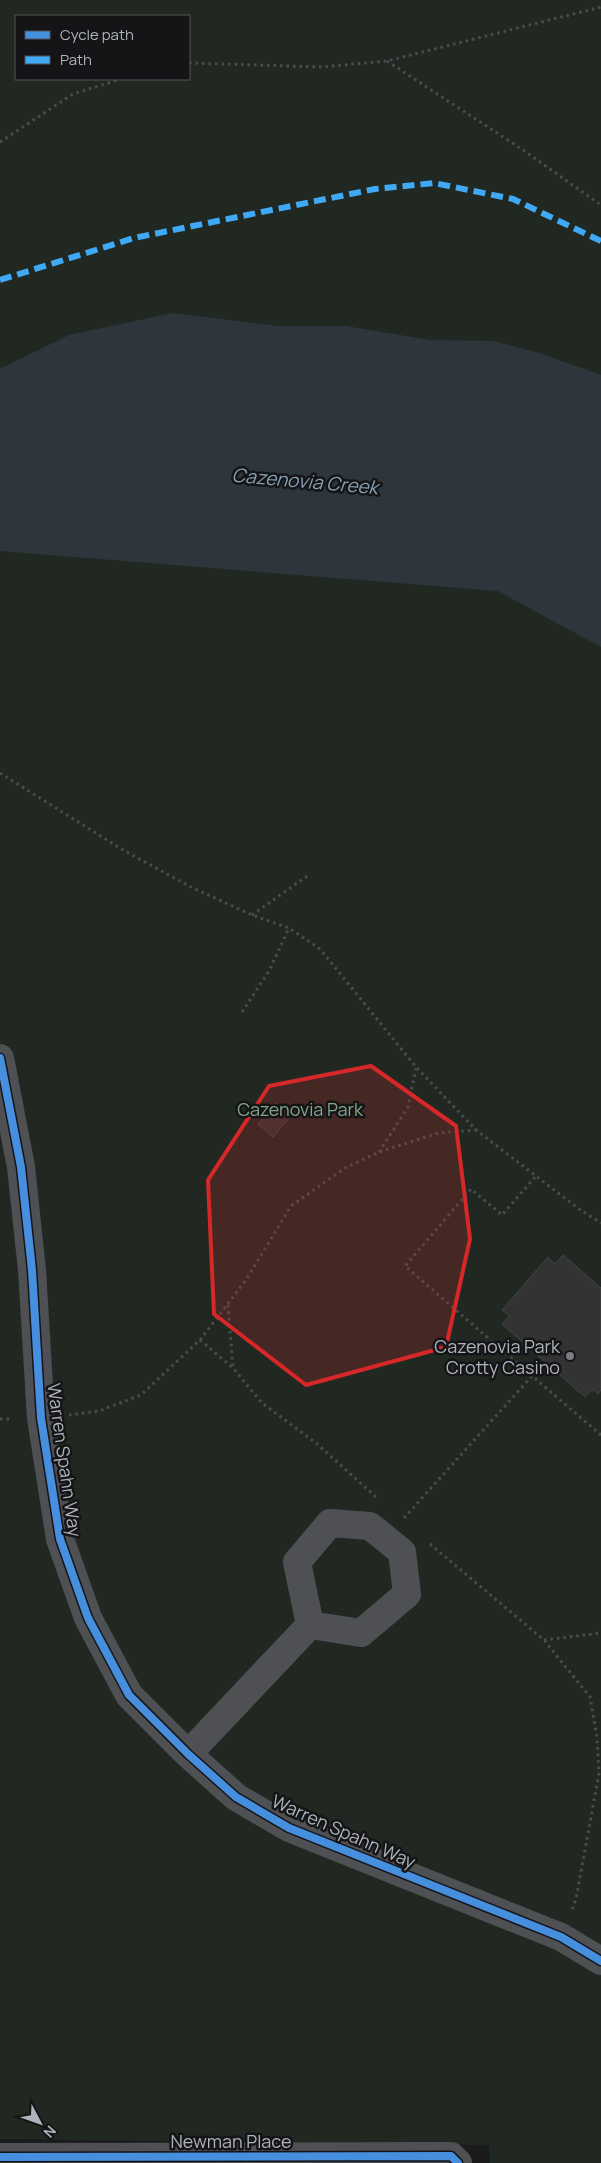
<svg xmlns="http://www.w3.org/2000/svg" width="601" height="2163" font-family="Manrope,sans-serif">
<rect width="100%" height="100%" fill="#1b1b1b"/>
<path fill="#212822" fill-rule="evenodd" d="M 0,0 L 601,0 L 601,2163 L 490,2163 L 489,2145 L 0,2139 ZM 16,16 L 189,16 L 189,79 L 16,79 Z"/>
<path fill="#2e363d" d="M 173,313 L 278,326 L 346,326 L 430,340 L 493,341 L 536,352 L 601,375 L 601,647 L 498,591 L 0,551 L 0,369 L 69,335 Z"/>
<path fill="#333" stroke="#434447" d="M 276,1103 L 291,1116 L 273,1137 L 258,1124 Z
M 563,1255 L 601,1288 L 601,1390 L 598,1394 L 592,1389 L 585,1397 L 502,1324 L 509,1316 L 502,1310 L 548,1257 L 555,1264 Z"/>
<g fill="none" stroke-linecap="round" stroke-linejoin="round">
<path stroke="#4b4c4f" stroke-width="3" stroke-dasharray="2.5 4" stroke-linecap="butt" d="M 387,61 L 520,148 L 601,205
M 189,63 L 322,67 L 387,61 L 601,7
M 0,142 L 73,94 L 121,79
M 0,773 L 123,850 L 191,887 L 252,915 L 289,928 L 320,949 L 416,1067 L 476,1130 L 579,1209 L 601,1223
M 252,915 L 310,874
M 242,1012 L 269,971 L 289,928
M 379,1152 L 408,1107 L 416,1068
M 228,1305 L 233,1368
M 200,1340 L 233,1368 L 262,1403 L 316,1443 L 376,1497
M 532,1376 L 405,1266 L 471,1189 L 502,1215 L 536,1176
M 69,1415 L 99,1411 L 141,1395 L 200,1340 L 246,1280 L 291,1206 L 345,1168 L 379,1152 L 438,1133 L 476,1130
M 0,1419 L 12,1419
M 404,1518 L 532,1376 L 601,1435
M 430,1544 L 544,1640 L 590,1697 L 597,1737 L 599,1773 L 576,1899 L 572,1910
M 544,1640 L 601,1633"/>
<path stroke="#4f5054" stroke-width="28" d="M 0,1058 L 21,1167 L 32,1270 L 41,1418 L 60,1539 L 88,1618 L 129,1695 L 188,1754 L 236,1797 L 289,1828 L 561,1937 L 601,1961
M 188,1754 L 310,1625 L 361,1633 L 407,1594 L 402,1552 L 370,1526 L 330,1523 L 297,1562 L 310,1625
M 0,2157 L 451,2156 L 458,2163"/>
<path stroke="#3fa9f5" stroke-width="6" stroke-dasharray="12 6" stroke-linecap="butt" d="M 0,280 L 134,238 L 375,189 L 434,183 L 513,199 L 601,241"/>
<g stroke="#151517" stroke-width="11">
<path id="cycleway" d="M 0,1058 L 21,1167 L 32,1270 L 41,1418 L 60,1539 L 88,1618 L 129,1695 L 188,1754 L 236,1797 L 289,1828 L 561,1937 L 601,1961
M 0,2157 L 451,2156 L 458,2163"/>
</g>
<use href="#cycleway" stroke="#468fdf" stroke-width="8"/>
</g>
<path fill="#d62828" fill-opacity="0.2" stroke="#d62828" stroke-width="4" stroke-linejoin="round" d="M 371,1066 L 456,1126 L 470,1239 L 446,1347 L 306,1385 L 214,1314 L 208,1180 L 269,1086 Z"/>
<circle fill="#7a7d83" stroke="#151517" stroke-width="2" cx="570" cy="1356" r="5"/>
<g text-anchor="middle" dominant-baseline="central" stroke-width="5" stroke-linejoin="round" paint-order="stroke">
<g font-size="18" fill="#84a586" stroke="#151517">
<text x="300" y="1109">Cazenovia Park</text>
</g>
<g font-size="18" fill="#adb2bb" stroke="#151517" text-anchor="end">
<text x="560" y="1346">Cazenovia Park<tspan x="560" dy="21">Crotty Casino</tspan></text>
</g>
<g font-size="18" fill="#adb2bb" stroke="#151517">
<text transform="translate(65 1460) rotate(82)">Warren Spahn Way</text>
<text transform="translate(344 1831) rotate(24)">Warren Spahn Way</text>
<text x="231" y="2141">Newman Place</text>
</g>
<g font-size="19" font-style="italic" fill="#85a0b5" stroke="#151517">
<text transform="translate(305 481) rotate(5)">Cazenovia Creek</text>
</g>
</g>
<rect x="15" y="15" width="175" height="65" fill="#151517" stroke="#525459"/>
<rect x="25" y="31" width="25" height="8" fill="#468fdf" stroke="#525459"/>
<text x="60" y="40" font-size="15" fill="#adb2bb">Cycle path</text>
<rect x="25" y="56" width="25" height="8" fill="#3fa9f5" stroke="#525459"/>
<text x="60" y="65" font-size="15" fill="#adb2bb">Path</text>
<g transform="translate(40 2123) rotate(131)" stroke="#151517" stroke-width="4" paint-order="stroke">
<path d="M0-4L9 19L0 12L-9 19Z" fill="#adb2bb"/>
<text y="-8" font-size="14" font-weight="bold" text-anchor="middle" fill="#adb2bb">N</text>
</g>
</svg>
